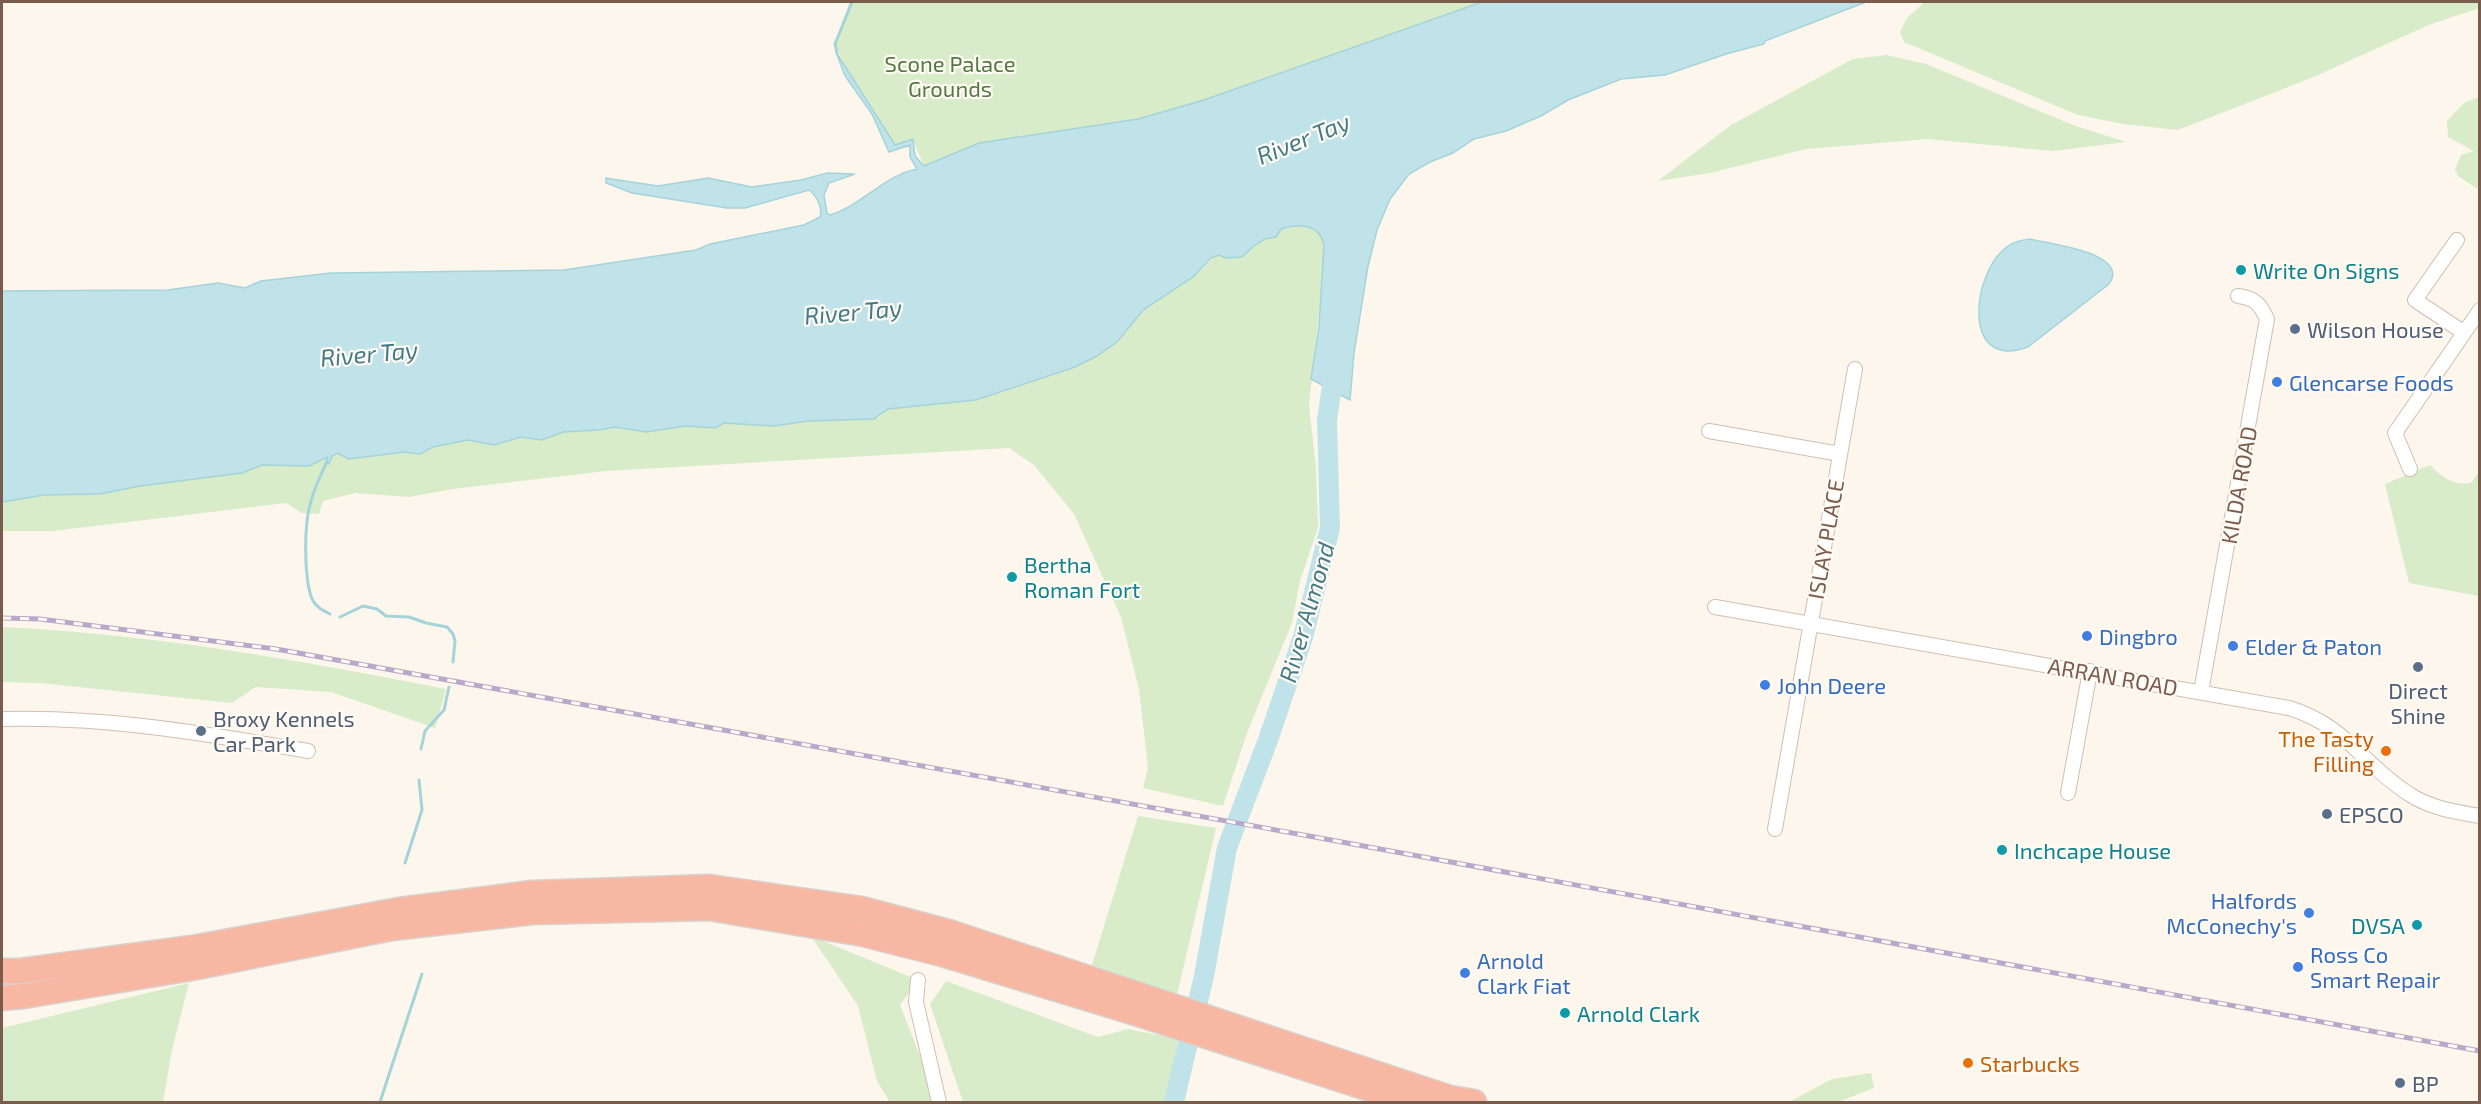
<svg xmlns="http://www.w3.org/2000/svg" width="2481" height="1104" font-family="'Exo 2',sans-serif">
<rect width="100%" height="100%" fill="#fdf6ec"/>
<path fill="#d8ecc9" d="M 850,2 L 1482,2 L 1204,100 L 1138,119 L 979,143 L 924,166 L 913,140 L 895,146 C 875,112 850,81 835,44 Z
M 1925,2 L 2479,2 L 2480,8 L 2431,24 L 2311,78 L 2178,130 L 2123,124 L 2078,115 L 1904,42 L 1900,32 L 1907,18 Z
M 1887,55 L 1926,64 L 2073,125 L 2126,142 L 2053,151 L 1928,139 L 1806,149 L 1710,173 L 1658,181 L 1731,125 L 1853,59 Z
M 2479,97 L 2479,190 L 2458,176 L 2455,169 L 2461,155 L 2474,151 L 2448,137 L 2447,121 L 2464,103 Z
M 1309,226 L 1322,236 L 1325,256 L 1309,406 L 1316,467 L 1318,528 L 1300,581 L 1292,623 L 1247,733 L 1223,806 L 1143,788 L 1148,768 L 1139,689 L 1121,617 L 1074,514 L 1034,465 L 1009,448 L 606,471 L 453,489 L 409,497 L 355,493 L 323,501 L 319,514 L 302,513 L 286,503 L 53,531 L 2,531 L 2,502 L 44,495 L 100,494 L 140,486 L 242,473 L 262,465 L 309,466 L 324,457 L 337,453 L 349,459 L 404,452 L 426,452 L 433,447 L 468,440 L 494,445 L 521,437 L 542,440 L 563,432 L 587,431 L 615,427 L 646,432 L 686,426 L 715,428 L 724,423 L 774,426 L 808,421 L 878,418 L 888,409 L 976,400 L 1075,367 L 1097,356 L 1118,341 L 1143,310 L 1193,277 L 1214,257 L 1219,255 L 1226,258 L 1244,256 L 1254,245 L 1281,229 Z
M 2430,465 C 2440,476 2456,488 2472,482 L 2479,471 L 2479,596 L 2409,583 L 2385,484 Z
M 2,627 C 151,634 300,660 446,689 L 435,728 L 331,692 L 256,687 L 232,703 L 40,683 L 2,682 Z
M 1138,816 L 1216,828 L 1177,995 L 1092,965 Z
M 811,936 L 918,980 L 900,1005 L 938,1102 L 890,1102 L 877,1081 L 858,1006 Z
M 946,981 L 1098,1037 L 1128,1029 L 1178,1039 L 1168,1102 L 963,1102 L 930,1004 Z
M 189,983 L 172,1050 L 163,1102 L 2,1102 L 2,1028 Z
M 1871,1073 L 1874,1088 L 1838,1102 L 1789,1102 L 1832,1079 Z"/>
<path fill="#bfe3e8" stroke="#a5d3da" stroke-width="1.5" d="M 1482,2 L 1866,2 L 1765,41 L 1764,44 L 1726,54 L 1665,75 L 1621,79 L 1568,100 L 1541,116 L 1506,131 L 1474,139 L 1453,153 L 1430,162 L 1409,174 L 1390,199 L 1377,230 L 1368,266 L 1354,353 L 1350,400 L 1311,379 L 1319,326 L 1324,246 C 1320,223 1299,224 1281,229 L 1276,237 L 1265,239 L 1255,245 L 1242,257 L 1226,258 L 1219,255 L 1211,258 L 1193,277 L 1143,310 L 1118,341 L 1097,356 L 1075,367 L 976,400 L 888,409 L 874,419 L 808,421 L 774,426 L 724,423 L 715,428 L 686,426 L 646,432 L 615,427 L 599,430 L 563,432 L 542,440 L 521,437 L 494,445 L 468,440 L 433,447 L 420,454 L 404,452 L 349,459 L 337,453 L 332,456 L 329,464 L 326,463 L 327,457 L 309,466 L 262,465 L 242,473 L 140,486 L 100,494 L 44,495 L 2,502 L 2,291 L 168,290 L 218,283 L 245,288 L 261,281 L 331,273 L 564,270 L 696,250 L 710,244 L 804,225 L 820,217 C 823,208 817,196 809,190 L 745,208 L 727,208 L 632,193 L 606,183 L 606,178 L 658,186 L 708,178 L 752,187 L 801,180 L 827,173 L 855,174 L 829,183 L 824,195 L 827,213 L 830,215 C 861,206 885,175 917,169 L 910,157 L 910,145 L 889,152 L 872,114 L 845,76 L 836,52 L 895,145 L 913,139 L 915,156 L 924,166 L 979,143 L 1138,119 L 1204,100 Z
M 2030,239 C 2049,244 2131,253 2109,284 L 2028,347 C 1961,372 1971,272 2008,246 C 2015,241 2022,240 2030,239 Z"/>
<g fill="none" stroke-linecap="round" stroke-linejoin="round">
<path stroke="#a5d3da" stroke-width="3" d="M 837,53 L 835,44 L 852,2
M 327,461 C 321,475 313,490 310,505 C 304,526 304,579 312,599 C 316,607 322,610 330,614
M 340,617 L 363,606 L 377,609 L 386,616 L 409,617 L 426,623 L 447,627 L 453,634 L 455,641 L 453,662
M 421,749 L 425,731 L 444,710 L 449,687
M 405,863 L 422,810 L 419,780
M 380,1102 L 422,974"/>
<path stroke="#bfe3e8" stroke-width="20" d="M 1174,1102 L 1204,976 L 1227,848 L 1268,740 L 1303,637 L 1330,528 L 1327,420 L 1335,366"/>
<g stroke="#d1beb0" stroke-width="16">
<path id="street" d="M 2457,240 L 2415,300 L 2463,332
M 1709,431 L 1840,454
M 2410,469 L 2395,433 L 2480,310
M 1715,607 L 2289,708 C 2346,725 2363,765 2409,794 C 2430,808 2455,812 2480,816
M 2201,692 L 2267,319 C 2260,304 2255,298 2238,296
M 2,719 C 104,716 208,734 308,751
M 2068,793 L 2090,671
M 1775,829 L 1855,369
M 918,980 L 916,1002 L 939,1102"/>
</g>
<g stroke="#dad1cd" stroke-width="27">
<path id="highway" d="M 2,971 L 20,971 L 192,948 L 399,910 L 532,893 L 709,887 L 862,909 L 949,932 L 1450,1098 L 1474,1102
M 2,998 L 24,996 L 192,968 L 392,928 L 533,912 L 709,908 L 863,934 L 942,954 L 1142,1015 L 1410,1102"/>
</g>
<use href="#street" stroke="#fff" stroke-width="14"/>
<use href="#highway" stroke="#f7b7a3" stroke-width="24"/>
<g stroke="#b9a8c9" stroke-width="5">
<path id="rail" d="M 2,618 L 40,619 L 276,649 L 1309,836 L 2480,1051"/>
</g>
<use href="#rail" stroke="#fffaf3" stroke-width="3" stroke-dasharray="9" stroke-linecap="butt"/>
</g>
<g fill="#0f9aa8" stroke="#fffaf3" stroke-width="2">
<circle cx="2241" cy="270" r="6"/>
<circle cx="1012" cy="577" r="6"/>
<circle cx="2002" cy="850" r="6"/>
<circle cx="2417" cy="925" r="6"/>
<circle cx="1565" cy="1013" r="6"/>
</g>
<g fill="#5c6f8a" stroke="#fffaf3" stroke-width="2">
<circle cx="2295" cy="329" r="6"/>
<circle cx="2418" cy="667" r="6"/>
<circle cx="201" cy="731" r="6"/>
<circle cx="2327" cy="814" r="6"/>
<circle cx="2400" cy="1083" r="6"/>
</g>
<g fill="#3f7fe0" stroke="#fffaf3" stroke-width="2">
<circle cx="2277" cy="382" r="6"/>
<circle cx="2087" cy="636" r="6"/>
<circle cx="2233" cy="646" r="6"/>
<circle cx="1765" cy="685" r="6"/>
<circle cx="2309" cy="913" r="6"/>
<circle cx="2298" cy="967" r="6"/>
<circle cx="1465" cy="973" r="6"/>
</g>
<g fill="#e8710a" stroke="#fffaf3" stroke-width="2">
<circle cx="2386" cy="751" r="6"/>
<circle cx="1968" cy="1063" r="6"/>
</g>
<g text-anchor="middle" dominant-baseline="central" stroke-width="4.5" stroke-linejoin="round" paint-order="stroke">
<g font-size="22" fill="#537a41" stroke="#fffaf3">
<text x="950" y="63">Scone Palace<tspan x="950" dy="25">Grounds</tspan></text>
</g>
<g font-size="22" fill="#0d838f" stroke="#fffaf3" text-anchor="start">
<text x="2253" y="270">Write On Signs</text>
<text x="1024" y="564">Bertha<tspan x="1024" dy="25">Roman Fort</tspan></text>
<text x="2014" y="850">Inchcape House</text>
<text x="2405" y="925" text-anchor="end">DVSA</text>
<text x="1577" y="1013">Arnold Clark</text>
</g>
<g font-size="22" fill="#4e5e75" stroke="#fffaf3" text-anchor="start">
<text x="2307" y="329">Wilson House</text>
<text x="2418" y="690" text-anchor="middle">Direct<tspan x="2418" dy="25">Shine</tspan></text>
<text x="213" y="718">Broxy Kennels<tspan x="213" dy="25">Car Park</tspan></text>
<text x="2339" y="814">EPSCO</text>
<text x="2412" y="1083">BP</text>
</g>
<g font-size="22" fill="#366cbe" stroke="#fffaf3" text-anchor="start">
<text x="2289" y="382">Glencarse Foods</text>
<text x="2099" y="636">Dingbro</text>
<text x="2245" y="646">Elder &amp; Paton</text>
<text x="1777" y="685">John Deere</text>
<text x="2297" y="900" text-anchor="end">Halfords<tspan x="2297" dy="25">McConechy's</tspan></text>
<text x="2310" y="954">Ross Co<tspan x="2310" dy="25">Smart Repair</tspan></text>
<text x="1477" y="960">Arnold<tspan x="1477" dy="25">Clark Fiat</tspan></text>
</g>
<g font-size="22" fill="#7a5c4d" stroke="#fffaf3">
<text transform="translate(2238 485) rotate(-80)">KILDA ROAD</text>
<text transform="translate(1825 539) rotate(-80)">ISLAY PLACE</text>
<text transform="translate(2113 676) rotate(10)">ARRAN ROAD</text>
</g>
<g font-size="22" fill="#c56008" stroke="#fffaf3" text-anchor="end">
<text x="2374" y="738">The Tasty<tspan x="2374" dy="25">Filling</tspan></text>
<text x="1980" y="1063" text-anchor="start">Starbucks</text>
</g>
<g font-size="24" font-style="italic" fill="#437c86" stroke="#fffaf3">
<text transform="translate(1303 138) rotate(-22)">River Tay</text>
<text transform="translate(853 311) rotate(-5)">River Tay</text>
<text transform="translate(369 353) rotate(-5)">River Tay</text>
<text transform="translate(1306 612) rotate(-74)">River Almond</text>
</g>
</g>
<rect width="2481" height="1104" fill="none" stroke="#7a5c4d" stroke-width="6"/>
</svg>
